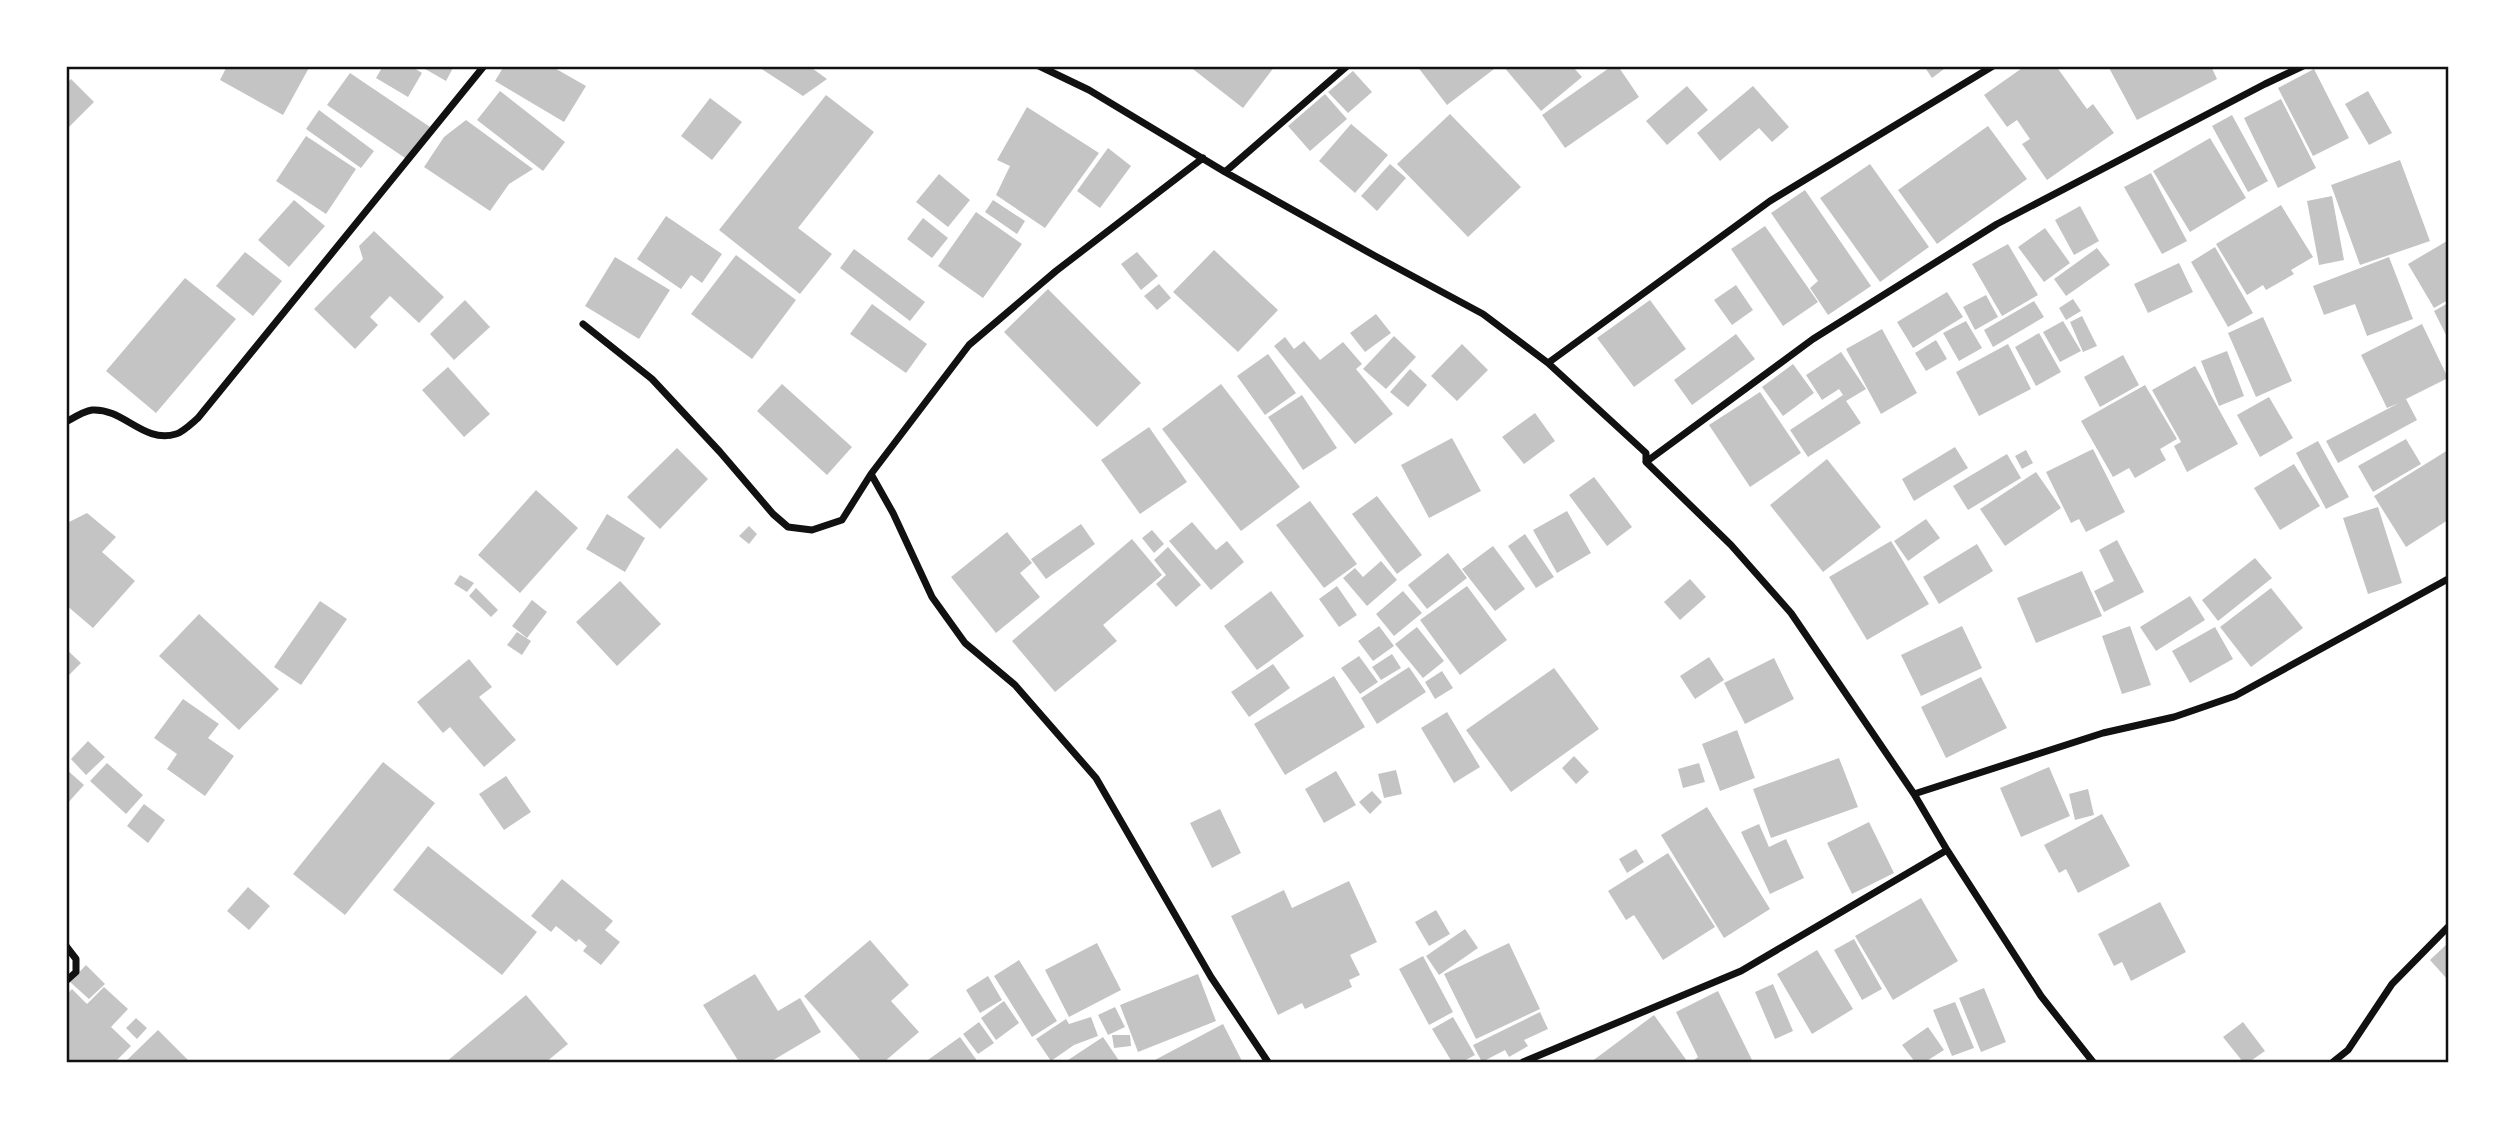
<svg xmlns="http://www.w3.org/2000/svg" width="2515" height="1129" font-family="'DM Sans',sans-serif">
<rect width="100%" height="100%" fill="#fff"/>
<path fill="#c4c4c4" d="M 227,66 L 310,66 L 283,115 L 220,80 Z
M 383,66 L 411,66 L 422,73 L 408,97 L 376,78 Z
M 420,66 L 454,66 L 446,81 Z
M 504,66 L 551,66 L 586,86 L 564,122 L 495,81 Z
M 757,66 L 809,66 L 827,79 L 803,96 Z
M 1189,66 L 1275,66 L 1243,108 Z
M 1417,66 L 1498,66 L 1447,105 Z
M 1503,66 L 1576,66 L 1574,68 L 1582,77 L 1541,111 Z
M 1612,66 L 1618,66 L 1639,97 L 1565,148 L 1542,115 Z
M 1924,66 L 1948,66 L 1932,78 Z
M 2025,66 L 2056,66 L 2087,109 L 2093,104 L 2114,133 L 2047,180 L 2022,144 L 2030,139 L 2017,120 L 2007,127 L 1984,95 Z
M 2108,66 L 2211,66 L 2217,79 L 2137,120 Z
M 2314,69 L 2349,138 L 2313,156 L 2278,88 Z
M 1353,71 L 1372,92 L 1348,113 L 1328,92 Z
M 350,73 L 430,127 L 408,160 L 327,105 Z
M 71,79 L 94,102 L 66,130 L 66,84 Z
M 1687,86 L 1708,110 L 1667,145 L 1646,121 Z
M 1753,86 L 1789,127 L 1772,142 L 1759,128 L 1720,161 L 1697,133 Z
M 500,91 L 565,142 L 543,171 L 477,120 Z
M 2368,91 L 2392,133 L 2369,145 L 2345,104 Z
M 1325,94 L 1347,119 L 1310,151 L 1288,126 Z
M 826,95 L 874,132 L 798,228 L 832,254 L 800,294 L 719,230 Z
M 710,98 L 742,122 L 712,160 L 681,136 Z
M 2281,99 L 2316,168 L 2278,188 L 2244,118 Z
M 1027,107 L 1099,153 L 1045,228 L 996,195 L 1010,166 L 997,160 Z
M 319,110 L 374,151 L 361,168 L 306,129 Z
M 1450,114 L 1521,187 L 1468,237 L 1397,164 Z
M 2232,115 L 2268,181 L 2248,192 L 2212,126 Z
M 466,120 L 533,169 L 509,184 L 490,211 L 424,167 L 444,137 Z
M 1351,124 L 1388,155 L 1355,193 L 1319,161 Z
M 1988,126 L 2027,179 L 1937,244 L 1898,190 Z
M 306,136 L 356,169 L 326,214 L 276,181 Z
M 2210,138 L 2246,198 L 2190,232 L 2153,171 Z
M 1108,148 L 1131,166 L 1100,208 L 1077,191 Z
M 2400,160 L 2430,241 L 2360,265 L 2331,185 Z
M 1390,164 L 1406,178 L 1377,211 L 1361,196 Z
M 1870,164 L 1929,247 L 1880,282 L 1820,198 Z
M 2151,173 L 2187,241 L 2162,254 L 2124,187 Z
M 939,174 L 970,200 L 948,227 L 916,202 Z
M 1805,190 L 1871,286 L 1828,315 L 1810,288 L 1818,281 L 1771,213 Z
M 2332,196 L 2344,260 L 2319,265 L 2307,201 Z
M 294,200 L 325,226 L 289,267 L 258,240 Z
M 993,200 L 1025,221 L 1017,234 L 985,212 Z
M 2281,205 L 2313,257 L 2291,270 L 2294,274 L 2266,290 L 2263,285 L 2247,295 L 2216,244 Z
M 2080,206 L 2099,241 L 2074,255 L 2055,220 Z
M 976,212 L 1022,244 L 983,298 L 938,266 Z
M 666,216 L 722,254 L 702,283 L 691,275 L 681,289 L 637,259 Z
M 923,218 L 948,238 L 932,258 L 907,239 Z
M 1765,226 L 1818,302 L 1783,326 L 1731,249 Z
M 2045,228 L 2070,263 L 2044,282 L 2018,247 Z
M 374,231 L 444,297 L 419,323 L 390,296 L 370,317 L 378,325 L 355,349 L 314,309 L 363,259 L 359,246 Z
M 2447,241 L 2448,300 L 2434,308 L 2408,264 Z
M 2008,244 L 2038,295 L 2002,316 L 1972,264 Z
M 2215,247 L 2253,313 L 2228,327 L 2191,262 Z
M 2097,248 L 2110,265 L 2066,296 L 2054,279 Z
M 854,249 L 925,302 L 910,321 L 840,268 Z
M 1214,250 L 1278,310 L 1238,352 L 1173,292 Z
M 245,252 L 282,281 L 253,316 L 216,286 Z
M 1137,252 L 1158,276 L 1141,290 L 1121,264 Z
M 736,255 L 796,300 L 752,359 L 691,314 Z
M 615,257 L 670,290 L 639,339 L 585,306 Z
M 2389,257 L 2413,319 L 2367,336 L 2355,304 L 2324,315 L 2313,286 Z
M 2179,263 L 2193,292 L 2148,313 L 2134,284 Z
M 185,278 L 236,319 L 156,413 L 106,371 Z
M 1159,284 L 1171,298 L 1157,310 L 1144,296 Z
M 1736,285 L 1753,310 L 1732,325 L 1714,300 Z
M 1048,289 L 1141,383 L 1097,427 L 1004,332 Z
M 1947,292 L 1963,317 L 1913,348 L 1897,322 Z
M 1986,295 L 1998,317 L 1975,330 L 1963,307 Z
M 2073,299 L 2081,311 L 2066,320 L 2059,308 Z
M 465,300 L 490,327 L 454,360 L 430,334 Z
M 1650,300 L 1686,349 L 1634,387 L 1597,338 Z
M 2034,301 L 2044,317 L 1993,347 L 1984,330 Z
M 2448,303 L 2448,339 L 2434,311 Z
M 872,304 L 927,344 L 906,373 L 850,334 Z
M 1376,314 L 1391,333 L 1365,352 L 1350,333 Z
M 2082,316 L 2097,346 L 2083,352 L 2070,322 Z
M 2263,317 L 2292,381 L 2256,397 L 2228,333 Z
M 1966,321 L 1982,348 L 1959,361 L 1943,333 Z
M 2063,321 L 2081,351 L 2060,362 L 2043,332 Z
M 2422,324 L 2448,378 L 2406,399 L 2417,420 L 2338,463 L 2326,441 L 2399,403 L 2387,408 L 2361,355 Z
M 1882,329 L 1917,393 L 1881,414 L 1846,349 Z
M 2039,333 L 2061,372 L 2036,386 L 2015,347 Z
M 1736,334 L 1755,359 L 1692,405 L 1674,380 Z
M 1394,336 L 1416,357 L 1386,389 L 1363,369 Z
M 1285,337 L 1294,349 L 1304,341 L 1320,360 L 1343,342 L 1362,364 L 1356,369 L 1393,414 L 1355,444 L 1274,346 Z
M 1936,340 L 1947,359 L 1926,371 L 1915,353 Z
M 1462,344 L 1488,370 L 1457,401 L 1431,376 Z
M 2008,344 L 2031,389 L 1979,416 L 1956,372 Z
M 2227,351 L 2244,396 L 2219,406 L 2201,361 Z
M 1841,352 L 1866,389 L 1846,401 L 1861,423 L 1808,457 L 1790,430 L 1843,395 L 1839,389 L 1822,400 L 1806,375 Z
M 1268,354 L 1296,393 L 1265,415 L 1237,376 Z
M 2123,355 L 2139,385 L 2100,407 L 2084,377 Z
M 1793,364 L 1814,393 L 1783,416 L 1762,387 Z
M 2195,366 L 2238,444 L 2187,472 L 2174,446 L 2181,442 L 2152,390 Z
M 448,367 L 490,414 L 464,437 L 422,390 Z
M 1410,369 L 1427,385 L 1408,407 L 1390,392 Z
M 782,384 L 852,447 L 827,475 L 757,411 Z
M 1221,384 L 1300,487 L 1241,531 L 1162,429 Z
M 2145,385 L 2177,439 L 2160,449 L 2166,460 L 2135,478 L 2129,468 L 2113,477 L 2081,421 Z
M 1760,392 L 1801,453 L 1750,487 L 1709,425 Z
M 1302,395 L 1337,448 L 1303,470 L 1268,417 Z
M 2269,397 L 2293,438 L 2260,457 L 2237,415 Z
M 1535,413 L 1555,441 L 1524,464 L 1502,437 Z
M 1149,427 L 1187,482 L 1140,514 L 1101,460 Z
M 1452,438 L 1481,491 L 1429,518 L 1401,465 Z
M 2406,439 L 2421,464 L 2373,492 L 2358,466 Z
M 2318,441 L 2349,497 L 2326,509 L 2296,453 Z
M 1955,447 L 1968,468 L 1914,501 L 1902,479 Z
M 677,448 L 708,479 L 660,529 L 627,497 Z
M 2093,449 L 2125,512 L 2086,532 L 2079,519 L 2071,523 L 2046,472 Z
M 2026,450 L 2033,463 L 2022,469 L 2015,456 Z
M 2448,450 L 2448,520 L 2406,547 L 2374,496 Z
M 2007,454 L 2021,478 L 1968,510 L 1953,486 Z
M 1827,459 L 1881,527 L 1823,572 L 1770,505 Z
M 2294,464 L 2320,506 L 2280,530 L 2254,488 Z
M 2036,472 L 2061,508 L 2005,546 L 1980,509 Z
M 1594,477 L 1632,527 L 1607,546 L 1569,495 Z
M 536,490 L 578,528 L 520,593 L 478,555 Z
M 1377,496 L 1422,555 L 1397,574 L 1352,514 Z
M 1310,501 L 1357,564 L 1324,588 L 1276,525 Z
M 2378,507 L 2402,583 L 2368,594 L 2343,518 Z
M 1567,511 L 1591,553 L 1557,573 L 1533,530 Z
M 87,513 L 116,537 L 102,552 L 135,581 L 93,628 L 66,605 L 66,520 L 69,522 Z
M 607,514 L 645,538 L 625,572 L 586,549 Z
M 1926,519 L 1940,538 L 1908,561 L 1894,541 Z
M 1192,522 L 1216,550 L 1227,541 L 1244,562 L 1211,590 L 1169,541 Z
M 1081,524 L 1095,544 L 1046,579 L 1031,559 Z
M 749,526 L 757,534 L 749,544 L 739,536 Z
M 1152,530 L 1164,544 L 1154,553 L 1142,538 Z
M 1007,532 L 1032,563 L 1020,573 L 1040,597 L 996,633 L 951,577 Z
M 1525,534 L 1554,577 L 1536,588 L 1508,546 Z
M 1132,539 L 1162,575 L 1103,625 L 1117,641 L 1055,692 L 1012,641 Z
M 2117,540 L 2144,592 L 2104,612 L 2094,591 L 2114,581 L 2099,550 Z
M 1891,541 L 1929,604 L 1867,640 L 1829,577 Z
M 1977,544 L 1993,571 L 1939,604 L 1923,577 Z
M 1493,546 L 1525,589 L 1495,611 L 1462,569 Z
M 1168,547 L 1201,585 L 1176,607 L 1156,584 L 1166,575 L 1154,560 Z
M 1448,553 L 1467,578 L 1427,609 L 1408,585 Z
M 2255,558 L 2272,578 L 2218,621 L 2202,600 Z
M 1381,561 L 1397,580 L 1367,606 L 1343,578 L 1355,568 L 1363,577 Z
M 2082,571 L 2102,616 L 2036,643 L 2017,598 Z
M 460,575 L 474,583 L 467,592 L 454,584 Z
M 1690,579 L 1706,597 L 1680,620 L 1664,602 Z
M 620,581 L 661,624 L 617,666 L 576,622 Z
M 1337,586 L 1357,615 L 1339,627 L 1319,599 Z
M 1467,586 L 1507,640 L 1460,675 L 1420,620 Z
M 476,588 L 498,610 L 491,617 L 469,596 Z
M 2271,588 L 2303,628 L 2251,667 L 2220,627 Z
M 1271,591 L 1304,636 L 1257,670 L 1224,626 Z
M 1403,591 L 1422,613 L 1394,636 L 1376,614 Z
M 2190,596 L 2205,620 L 2156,651 L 2140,627 Z
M 532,600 L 547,612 L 527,638 L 512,626 Z
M 320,601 L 347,619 L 301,685 L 274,667 Z
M 199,614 L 279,689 L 239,730 L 159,656 Z
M 1379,626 L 1394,646 L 1373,661 L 1358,641 Z
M 1962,626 L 1982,668 L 1921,696 L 1901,655 Z
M 2130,626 L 2151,685 L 2122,694 L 2102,636 Z
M 1417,627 L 1444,661 L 1423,678 L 1395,644 Z
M 2215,627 L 2233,659 L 2190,683 L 2172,651 Z
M 517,632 L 531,641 L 522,655 L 507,645 Z
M 66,649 L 81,663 L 66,678 Z
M 1392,654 L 1401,668 L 1381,680 L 1372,667 Z
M 1359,656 L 1378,682 L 1360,694 L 1341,668 Z
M 1709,657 L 1724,680 L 1695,699 L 1680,676 Z
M 1774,658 L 1794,699 L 1745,724 L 1724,683 Z
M 469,659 L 492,687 L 479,697 L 516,740 L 484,767 L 450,727 L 443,733 L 417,702 Z
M 1273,664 L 1290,688 L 1249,717 L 1231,692 Z
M 1409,667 L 1426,692 L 1377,724 L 1361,698 Z
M 1554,668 L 1599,729 L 1511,792 L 1466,730 Z
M 1442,671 L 1453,688 L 1435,699 L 1425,682 Z
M 1334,676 L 1365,727 L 1285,775 L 1254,724 Z
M 1981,677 L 2007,728 L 1946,758 L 1921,707 Z
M 183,699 L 219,724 L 208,738 L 234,756 L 205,796 L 167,769 L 177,754 L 154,738 Z
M 1447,712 L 1480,767 L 1454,783 L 1421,728 Z
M 1737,730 L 1755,778 L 1720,791 L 1702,744 Z
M 88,741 L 105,757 L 86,775 L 71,759 Z
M 1574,756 L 1589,772 L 1576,784 L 1562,768 Z
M 1839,758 L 1858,807 L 1771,838 L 1753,789 Z
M 383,762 L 435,803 L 345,915 L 293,874 Z
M 107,763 L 143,795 L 126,814 L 90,781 Z
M 1699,763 L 1705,782 L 1683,788 L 1678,769 Z
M 2049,767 L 2070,816 L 2021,837 L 2000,788 Z
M 66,769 L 84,785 L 66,805 Z
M 1396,770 L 1402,794 L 1384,798 L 1378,774 Z
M 1336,771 L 1356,805 L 1324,823 L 1305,789 Z
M 506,776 L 531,812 L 504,830 L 479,794 Z
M 2088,789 L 2094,815 L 2075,820 L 2069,794 Z
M 1372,791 L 1382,802 L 1370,814 L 1359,802 Z
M 144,804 L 165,820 L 148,843 L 127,826 Z
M 1707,807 L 1770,909 L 1724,938 L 1661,835 Z
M 1220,809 L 1241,853 L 1212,868 L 1190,823 Z
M 2102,814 L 2130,866 L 2078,893 L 2066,869 L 2059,873 L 2044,845 Z
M 1869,822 L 1894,873 L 1852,894 L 1827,843 Z
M 1759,824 L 1769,847 L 1786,839 L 1804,878 L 1770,894 L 1741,832 Z
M 428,846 L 537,932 L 502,975 L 393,890 Z
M 1636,849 L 1644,862 L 1627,873 L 1619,859 Z
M 1668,853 L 1715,927 L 1663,960 L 1634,915 L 1626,920 L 1608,891 Z
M 562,879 L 613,921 L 605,930 L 620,942 L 601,965 L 583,951 L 587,946 L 579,939 L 576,942 L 556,926 L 551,932 L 531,916 Z
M 1349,881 L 1377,942 L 1350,955 L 1360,975 L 1349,980 L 1352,987 L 1305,1009 L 1302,1003 L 1278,1015 L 1231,916 L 1284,890 L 1292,908 Z
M 248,887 L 270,906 L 249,930 L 227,911 Z
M 1921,898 L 1958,961 L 1893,1000 L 1855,936 Z
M 2160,902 L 2186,952 L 2131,981 L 2122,962 L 2114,966 L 2098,934 Z
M 1436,910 L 1450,934 L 1429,946 L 1415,922 Z
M 1465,929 L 1478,948 L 1439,975 L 1426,956 Z
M 1854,939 L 1882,989 L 1862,1000 L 1834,950 Z
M 870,940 L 909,985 L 891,1001 L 919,1032 L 884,1062 L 862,1062 L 804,996 Z
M 1097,943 L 1121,990 L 1069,1017 L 1045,970 Z
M 1509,943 L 1540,1009 L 1476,1039 L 1444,974 Z
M 2448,943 L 2448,980 L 2430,960 Z
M 1817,950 L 1853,1009 L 1812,1034 L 1777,974 Z
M 1423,956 L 1453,1012 L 1429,1025 L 1399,969 Z
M 1019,960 L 1057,1021 L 1032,1037 L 994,976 Z
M 86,965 L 105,984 L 89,999 L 70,982 Z
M 755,974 L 778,1011 L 800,998 L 821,1032 L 770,1062 L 739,1062 L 703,1005 Z
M 1198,974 L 1216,1021 L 1138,1052 L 1120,1005 Z
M 988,976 L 1002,1000 L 980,1013 L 966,990 Z
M 1773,984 L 1793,1031 L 1775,1039 L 1755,992 Z
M 104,987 L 128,1009 L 111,1027 L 131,1046 L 115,1062 L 66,1062 L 66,995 L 72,989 L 87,1004 Z
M 1984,988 L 2006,1042 L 1981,1052 L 1959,998 Z
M 1718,991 L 1752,1060 L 1746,1062 L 1695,1062 L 1694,1060 L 1698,1057 L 1676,1012 Z
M 526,995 L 568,1044 L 546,1062 L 446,1062 Z
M 1004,1001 L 1019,1023 L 996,1040 L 981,1018 Z
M 1955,1002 L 1974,1048 L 1952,1056 L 1933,1010 Z
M 1115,1007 L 1125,1027 L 1108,1035 L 1098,1015 Z
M 1540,1012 L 1548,1029 L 1524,1040 L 1528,1046 L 1509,1057 L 1505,1050 L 1482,1062 L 1473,1045 Z
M 1654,1015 L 1687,1061 L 1591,1062 Z
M 1091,1017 L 1098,1036 L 1074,1045 L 1051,1061 L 1036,1039 L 1066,1019 L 1069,1024 Z
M 1453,1017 L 1475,1055 L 1462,1062 L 1452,1062 L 1432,1029 Z
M 136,1018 L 147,1028 L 137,1039 L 126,1028 Z
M 979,1022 L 994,1043 L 978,1054 L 963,1034 Z
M 2243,1022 L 2265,1051 L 2249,1062 L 2243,1062 L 2223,1037 Z
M 1223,1024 L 1242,1061 L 1238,1062 L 1151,1062 Z
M 1928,1027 L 1944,1050 L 1925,1062 L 1915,1062 L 1902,1045 Z
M 158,1030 L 190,1062 L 125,1062 Z
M 1112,1035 L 1130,1035 L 1131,1046 L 1114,1048 Z
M 960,1037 L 978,1062 L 925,1062 Z
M 1103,1037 L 1120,1062 L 1065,1062 Z"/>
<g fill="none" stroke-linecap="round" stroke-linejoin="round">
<path stroke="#111" stroke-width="7" d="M 1039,66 L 1089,90 L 1225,172 L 1377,257 L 1483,314 L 1548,363 L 1646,453 L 1646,462 L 1731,545 L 1791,613 L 1914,794 L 1947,850 L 2041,996 L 2093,1062
M 1203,158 L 1056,271 L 969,345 L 871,474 L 893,513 L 932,597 L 965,643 L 1015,685 L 1096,778 L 1211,977 L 1268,1062
M 1225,172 L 1347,66
M 583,324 L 652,379 L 720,452 L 773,514 L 788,527 L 812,530 L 842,520 L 871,474
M 1548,363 L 1770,201 L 1993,66
M 66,422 C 73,418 84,411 92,410 C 124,408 143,444 176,434 C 183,432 192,423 198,418 L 484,66
M 1646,462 L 1813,339 L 1997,224 L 2265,84 L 2303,66
M 1914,794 L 2103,733 L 2174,717 L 2235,696 L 2448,579
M 66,946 L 76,959 L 76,972 L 66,981
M 1523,1062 L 1741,971 L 1947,850
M 2333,1062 L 2348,1050 L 2392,984 L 2448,927"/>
</g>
<rect width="2515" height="1129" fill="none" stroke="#ffffff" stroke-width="136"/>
<rect x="68" y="68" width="2379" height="993" fill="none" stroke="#111" stroke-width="2.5"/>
</svg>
